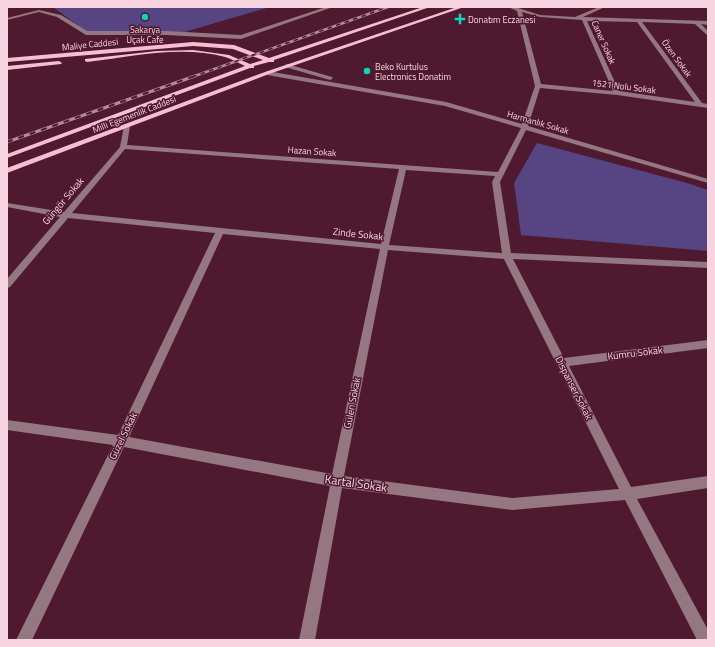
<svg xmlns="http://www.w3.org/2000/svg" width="715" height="647" font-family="'Titillium Web',sans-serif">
<rect width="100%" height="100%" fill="#4f1930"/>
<path fill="#574482" d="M 53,7 L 270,7 L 181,33 L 88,33 Z
M 537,143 L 687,183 L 708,190 L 708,251 L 521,235 L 514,183 Z"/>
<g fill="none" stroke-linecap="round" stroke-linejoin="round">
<path fill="#947780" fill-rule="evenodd" d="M 326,7 L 333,7 L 241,39 L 166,35 L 86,35 L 57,17 L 39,12 L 7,20 L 7,18 L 39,10 L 61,15 L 87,31 L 166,31 L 241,35 Z
M 508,7 L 515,7 L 540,15 L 575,17 L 599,7 L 605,7 L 583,17 L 708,21 L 708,25 L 701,24 L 708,31 L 708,36 L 695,24 L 642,22 L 702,103 L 708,104 L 708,108 L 617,95 L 540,88 L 528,126 L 708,179 L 708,183 L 526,130 L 500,182 L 511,253 L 708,262 L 708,268 L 513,259 L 564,358 L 708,340 L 708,348 L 569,366 L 631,487 L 708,476 L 708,488 L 637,499 L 708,630 L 708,640 L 697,640 L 625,500 L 512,510 L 342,488 L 315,640 L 299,640 L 330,486 L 124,447 L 32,640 L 16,640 L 113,445 L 7,430 L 7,420 L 118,435 L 215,233 L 68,218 L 10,287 L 7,288 L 7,279 L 60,217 L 7,207 L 7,203 L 64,212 L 120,147 L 124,126 L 127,124 L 130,126 L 127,145 L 498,172 L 521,128 L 445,106 L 267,75 L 264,73 L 267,71 L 446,102 L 522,124 L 535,86 L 517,11 ZM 522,12 L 540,17 L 582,20 L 613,91 L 541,84 ZM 587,21 L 637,22 L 695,102 L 619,91 ZM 125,149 L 399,169 L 381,244 L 72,213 ZM 406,170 L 495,176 L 492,182 L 502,253 L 389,245 ZM 223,234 L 380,249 L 332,474 L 129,437 ZM 388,250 L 504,259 L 619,489 L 512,498 L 344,476 Z
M 287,64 L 332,77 L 333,78 L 330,80 L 285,67 L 285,65 Z"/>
<path fill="#f9bdd1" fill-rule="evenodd" d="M 423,7 L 430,7 L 274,60 L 274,62 L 269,62 L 254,66 L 254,68 L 250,68 L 7,158 L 7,154 L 245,66 C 238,63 232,59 225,57 C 181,45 131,57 87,62 L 85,61 L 85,59 L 157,51 L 193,50 L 229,55 L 250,64 L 263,60 L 233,49 L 193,46 L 7,62 L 7,58 L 193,42 L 234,45 L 269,58 Z
M 457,7 L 464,7 L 269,74 L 7,173 L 7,168 L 265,72 Z
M 59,61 L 62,63 L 61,64 L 7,70 L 7,66 Z"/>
<g stroke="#b58a9a" stroke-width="2.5">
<path id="rail-far1" d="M 192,77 L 388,7"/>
</g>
<g stroke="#b58a9a" stroke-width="3">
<path id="rail" d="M 7,142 L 195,76"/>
</g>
<use href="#rail-far1" stroke="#4f1930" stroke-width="1.5" stroke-dasharray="4.5" stroke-linecap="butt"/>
<use href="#rail" stroke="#4f1930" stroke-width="2" stroke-dasharray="6" stroke-linecap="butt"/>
</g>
<g fill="#0dd5b5" stroke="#4f1930" stroke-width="1.5">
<circle cx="145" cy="17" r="4"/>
<path d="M458 13h4v4h4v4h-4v4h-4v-4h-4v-4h4z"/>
<circle cx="367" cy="71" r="4"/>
</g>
<g text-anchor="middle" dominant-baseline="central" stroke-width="3" stroke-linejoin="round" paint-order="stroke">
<g font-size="9" fill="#f8d4e0" stroke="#4f1930" text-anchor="start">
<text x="468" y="19">Donatım Eczanesi</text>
<text x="145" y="29" text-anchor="middle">Sakarya<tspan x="145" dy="10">Uçak Cafe</tspan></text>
<text x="375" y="66">Beko Kurtulus<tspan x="375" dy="10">Electronics Donatim</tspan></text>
</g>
<g font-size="9" fill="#f8d4e0" stroke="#4f1930">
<text transform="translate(604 42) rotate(66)">Caner Sokak</text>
<text transform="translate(90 44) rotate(-6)">Maliye Caddesi</text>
<text transform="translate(677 58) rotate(54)">Özen Sokak</text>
<text transform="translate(624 86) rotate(7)">1521 Nolu Sokak</text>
<text transform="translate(134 114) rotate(-21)">Milli Egemenlik Caddesi</text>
<text transform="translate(538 122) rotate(16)">Harmanlık Sokak</text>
<text transform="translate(312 151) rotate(4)">Hazan Sokak</text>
</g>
<g font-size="10" fill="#f8d4e0" stroke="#4f1930">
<text transform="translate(63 201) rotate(-50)">Güngör Sokak</text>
<text transform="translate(358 234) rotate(6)">Zinde Sokak</text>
<text transform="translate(635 353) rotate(-7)">Kumru Sokak</text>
<text transform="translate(574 388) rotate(63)">Dispanser Sokak</text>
<text transform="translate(352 403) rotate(-79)">Gülen Sokak</text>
<text transform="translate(123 436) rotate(-64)">Güzel Sokak</text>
</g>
<g font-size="12" fill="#f8d4e0" stroke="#4f1930">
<text transform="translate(356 483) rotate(8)">Kartal Sokak</text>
</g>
</g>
<rect width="715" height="647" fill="none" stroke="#f8d4e0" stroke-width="16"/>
</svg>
